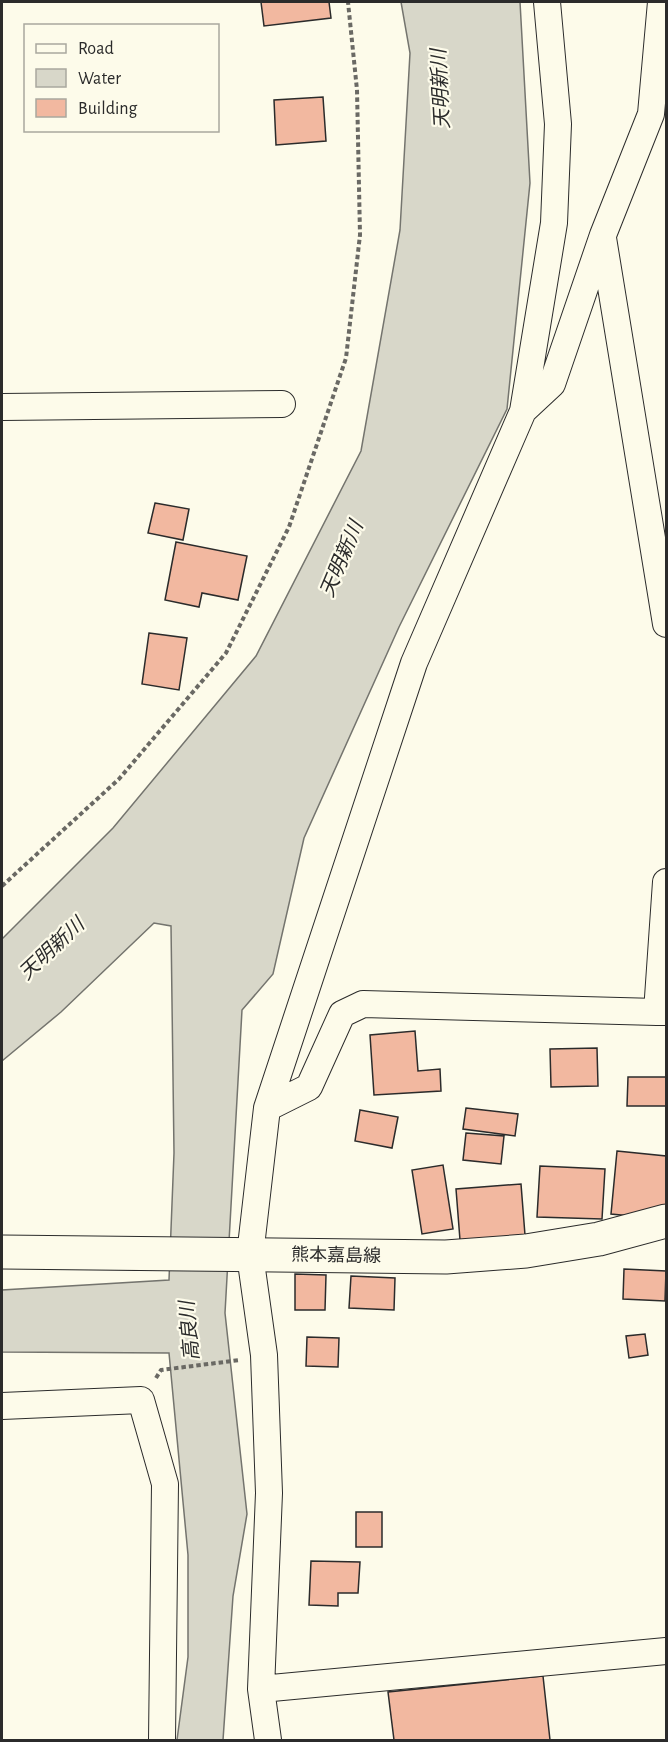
<svg xmlns="http://www.w3.org/2000/svg" width="668" height="1742" font-family="'Alegreya Sans','Noto Sans JP',sans-serif">
<rect width="100%" height="100%" fill="#fdfbea"/>
<path fill="#d8d7c9" stroke="#74746e" stroke-width="1.5" d="M 401,2 L 520,2 L 530,183 L 507,409 L 399,627 L 304,838 L 273,974 L 242,1010 L 225,1313 L 247,1514 L 233,1596 L 223,1740 L 177,1740 L 188,1657 L 188,1555 L 169,1353 L 2,1352 L 2,1290 L 169,1280 L 174,1153 L 171,926 L 154,923 L 61,1012 L 2,1061 L 2,939 L 113,828 L 256,656 L 361,451 L 400,230 L 410,53 Z"/>
<path fill="#f2b8a0" stroke="#2b2b2b" stroke-width="1.5" d="M 261,2 L 329,2 L 331,18 L 264,26 Z
M 323,97 L 326,141 L 276,145 L 274,100 Z
M 155,503 L 189,509 L 183,540 L 148,533 Z
M 176,542 L 247,556 L 238,600 L 202,593 L 199,607 L 165,600 Z
M 149,633 L 187,638 L 179,690 L 142,684 Z
M 415,1031 L 418,1071 L 440,1069 L 441,1091 L 374,1095 L 370,1035 Z
M 597,1048 L 598,1086 L 551,1087 L 550,1049 Z
M 628,1077 L 666,1077 L 666,1106 L 627,1106 Z
M 466,1108 L 518,1114 L 515,1136 L 463,1129 Z
M 360,1110 L 398,1117 L 392,1148 L 355,1141 Z
M 466,1133 L 504,1136 L 501,1164 L 463,1160 Z
M 617,1151 L 666,1156 L 666,1210 L 631,1216 L 611,1214 Z
M 443,1165 L 453,1229 L 422,1234 L 412,1170 Z
M 540,1166 L 605,1169 L 602,1219 L 537,1217 Z
M 521,1184 L 525,1235 L 460,1240 L 456,1189 Z
M 624,1269 L 666,1271 L 665,1301 L 623,1299 Z
M 295,1274 L 326,1275 L 325,1310 L 295,1310 Z
M 351,1276 L 395,1278 L 394,1310 L 349,1308 Z
M 645,1334 L 648,1355 L 629,1358 L 626,1336 Z
M 307,1337 L 339,1338 L 338,1367 L 306,1366 Z
M 356,1512 L 382,1512 L 382,1547 L 356,1547 Z
M 311,1561 L 360,1562 L 358,1593 L 338,1593 L 338,1606 L 309,1605 Z
M 543,1676 L 550,1740 L 394,1740 L 388,1692 Z"/>
<g fill="none" stroke-linecap="round" stroke-linejoin="round">
<g stroke="#2b2b2b" stroke-width="28">
<path id="minor" d="M 603,238 L 666,624
M 2,407 L 282,404
M 523,411 L 552,384 L 603,235 L 651,114 L 661,2
M 666,882 L 657,1012 L 666,1012
M 267,1108 L 309,1087 L 342,1014 L 363,1004 L 657,1012
M 2,1406 L 141,1400 L 165,1484 L 162,1740
M 261,1689 L 666,1651
M 268,1740 L 261,1689 L 269,1493 L 264,1355 L 250,1255 L 267,1108 L 414,663 L 523,411 L 554,223 L 558,124 L 547,2"/>
</g>
<g stroke="#2b2b2b" stroke-width="35">
<path id="primary" d="M 2,1252 L 446,1257 L 526,1251 L 599,1239 L 666,1221"/>
</g>
<path stroke="#6a6964" stroke-width="4" stroke-dasharray="4.5 3" stroke-linecap="butt" d="M 2,886 L 119,779 L 226,653 L 289,527 L 346,358 L 360,235 L 357,90 L 348,2
M 156,1378 L 161,1370 L 240,1360"/>
<use href="#minor" stroke="#fdfbea" stroke-width="26"/>
<use href="#primary" stroke="#fdfbea" stroke-width="33"/>
</g>
<g text-anchor="middle" dominant-baseline="central" stroke-width="4.5" stroke-linejoin="round" paint-order="stroke">
<g font-size="18" fill="#2b2b2b" stroke="#fdfbea">
<text transform="translate(336 1256) rotate(1)">熊本嘉島線</text>
</g>
<g font-size="20" font-style="italic" fill="#2b2b2b" stroke="#fdfbea">
<text transform="translate(441 89) rotate(-93)">天明新川</text>
<text transform="translate(342 559) rotate(-67)">天明新川</text>
<text transform="translate(52 949) rotate(-43)">天明新川</text>
<text transform="translate(190 1331) rotate(-95)">高良川</text>
</g>
</g>
<rect width="668" height="1742" fill="none" stroke="#2b2b2b" stroke-width="6"/>
<rect x="24" y="24" width="195" height="108" fill="#fdfbea" stroke="#a9a89e" stroke-width="1.5"/>
<rect x="36" y="44" width="30" height="9" fill="#fdfbea" stroke="#a9a89e" stroke-width="1.5"/>
<text x="78" y="54" font-size="18" fill="#2b2b2b">Road</text>
<rect x="36" y="69" width="30" height="18" fill="#d8d7c9" stroke="#a9a89e" stroke-width="1.5"/>
<text x="78" y="84" font-size="18" fill="#2b2b2b">Water</text>
<rect x="36" y="99" width="30" height="18" fill="#f2b8a0" stroke="#a9a89e" stroke-width="1.5"/>
<text x="78" y="114" font-size="18" fill="#2b2b2b">Building</text>
</svg>
